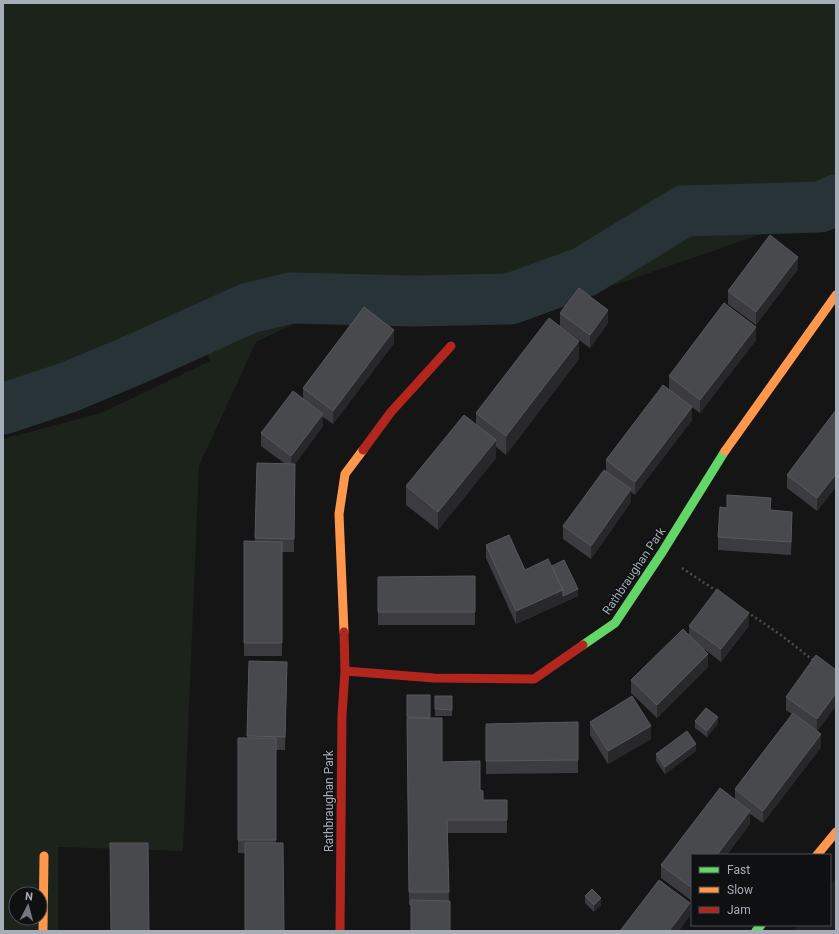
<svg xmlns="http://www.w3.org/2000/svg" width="839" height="934" font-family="Roboto,sans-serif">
<rect width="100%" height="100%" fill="#151516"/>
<path fill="#1f1f22" d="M 836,878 L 836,931 L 794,931 L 798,925 L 830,925 L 830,885 Z"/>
<path fill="#1b231b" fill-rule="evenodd" d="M 3,3 L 836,3 L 836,229 L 776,229 L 606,288 L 619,264 L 670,205 L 614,229 L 537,270 L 510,280 L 424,294 L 463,323 L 306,318 L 256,342 L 199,466 L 183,851 L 58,847 L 58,931 L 3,931 L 3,439 L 101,413 L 210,361 L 194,310 L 68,371 L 3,398 ZM 16,894 L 40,894 L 40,918 L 16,918 Z"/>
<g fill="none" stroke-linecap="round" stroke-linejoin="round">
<path stroke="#283338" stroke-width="51" d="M 3,409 L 69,387 L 136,359 L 249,308 L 291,298 L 413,301 L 510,299 L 584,272 L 684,211 L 820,207 L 836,200"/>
<path stroke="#4b4d50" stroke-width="2.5" stroke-dasharray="2 3" stroke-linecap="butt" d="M 682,568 L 718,592
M 747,612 L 781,635 L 814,661"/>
<path stroke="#63d668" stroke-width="9" d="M 583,645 L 615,623 L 661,554 L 725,451
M 756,931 L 761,925"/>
<path stroke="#ff974d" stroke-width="9" d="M 725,451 L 836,295
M 344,632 L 339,514 L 345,474 L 363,450
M 817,855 L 836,832
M 43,931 L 44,856"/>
<path stroke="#b3261e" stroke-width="9" d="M 363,450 L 391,412 L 451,346
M 345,671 L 434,678 L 534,679 L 583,645
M 340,931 L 342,715 L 345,671 L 344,632"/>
</g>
<path fill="#3c3c40" d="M 798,269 L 756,325 L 728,304 L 728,291 Z
M 560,313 L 608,323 L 590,348 L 560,326 Z
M 756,340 L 700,413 L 692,407 L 692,420 L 635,495 L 631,492 L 631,502 L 591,559 L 563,539 L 563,526 L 606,471 L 606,460 L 669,389 L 669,376 Z
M 394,343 L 333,424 L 323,417 L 323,426 L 295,464 L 294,552 L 282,552 L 282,656 L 244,656 L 244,541 L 255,541 L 257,463 L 284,463 L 261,446 L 261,433 L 303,398 L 303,388 Z
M 579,359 L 506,455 L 496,447 L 496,458 L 438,530 L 406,505 L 406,486 L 476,424 L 476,413 Z
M 836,410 L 836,487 L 817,511 L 787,488 L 787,475 Z
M 771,510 L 792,525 L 791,555 L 718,550 L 718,537 Z
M 486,545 L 525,570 L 552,566 L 578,596 L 516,624 L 486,558 Z
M 475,576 L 475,625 L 378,625 L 378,577 Z
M 689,626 L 749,626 L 721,662 L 704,649 L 708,667 L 657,718 L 631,693 L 631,680 L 689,635 Z
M 816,655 L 817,731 L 821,747 L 763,823 L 750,814 L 750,824 L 692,901 L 661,878 L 661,865 L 735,800 L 735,789 L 792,714 L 786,710 L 786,697 Z
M 249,661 L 287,675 L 285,750 L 276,750 L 276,843 L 245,853 L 238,853 L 238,738 L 247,738 Z
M 407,695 L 430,718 L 442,762 L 480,790 L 483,800 L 507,800 L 507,833 L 447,833 L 449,901 L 411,905 L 409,905 L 407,724 Z
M 435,696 L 452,696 L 452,716 L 435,716 Z
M 695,721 L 718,724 L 707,737 L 695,728 Z
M 578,722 L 578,773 L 486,774 L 486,724 Z
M 590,722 L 651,739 L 608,764 L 590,735 Z
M 696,751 L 665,774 L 656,761 L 656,754 Z
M 585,896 L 601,905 L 594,912 L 585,903 Z"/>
<path fill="#28282a" d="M 798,257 L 798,269 L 756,325 L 756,312 Z
M 608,310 L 608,323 L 590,348 L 590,335 Z
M 756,327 L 756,340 L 700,413 L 700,400 Z
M 394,330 L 394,343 L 333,424 L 333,411 Z
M 579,341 L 579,359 L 506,455 L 506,436 Z
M 692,407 L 692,420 L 635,495 L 635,482 Z
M 323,414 L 323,426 L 295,464 L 294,552 L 291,456 Z
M 496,440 L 496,458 L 438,530 L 438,512 Z
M 836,474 L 836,487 L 817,511 L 817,498 Z
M 631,489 L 631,502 L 591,559 L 591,546 Z
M 792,512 L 792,525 L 791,555 L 791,542 Z
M 578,589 L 578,596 L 516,624 L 516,611 L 563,590 Z
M 749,613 L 749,626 L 721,662 L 721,649 Z
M 708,654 L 708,667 L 657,718 L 657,705 Z
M 836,693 L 836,706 L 817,732 L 817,719 Z
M 718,717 L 718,724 L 707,737 L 707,731 Z
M 651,726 L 651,739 L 608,764 L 608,751 Z
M 821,734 L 821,747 L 763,823 L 763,811 Z
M 696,744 L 696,751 L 665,774 L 665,767 Z
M 750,811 L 750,824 L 726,855 L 717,855 Z
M 601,898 L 601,905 L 594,912 L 594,905 Z
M 690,903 L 690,916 L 679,931 L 669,931 Z"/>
<path fill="#47494d" stroke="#56585e" d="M 770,235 L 798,257 L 756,312 L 728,291 Z
M 579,288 L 608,310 L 590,335 L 560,313 Z
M 724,303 L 756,327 L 700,400 L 669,376 Z
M 364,307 L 394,330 L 333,411 L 303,388 Z
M 549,318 L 579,341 L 506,436 L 476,413 Z
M 663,385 L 692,407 L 635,482 L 606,460 Z
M 293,391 L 323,414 L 291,456 L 261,433 Z
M 836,410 L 836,474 L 817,498 L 787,475 Z
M 464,415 L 496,440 L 438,512 L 406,486 Z
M 257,463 L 295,464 L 294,539 L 255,538 Z
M 604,470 L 631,489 L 591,546 L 563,526 Z
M 727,495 L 771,498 L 770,510 L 792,512 L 791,542 L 718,537 L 720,507 L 727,508 Z
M 509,535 L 525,570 L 548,559 L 563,590 L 516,611 L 486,545 Z
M 244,541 L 282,542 L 282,643 L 244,643 Z
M 564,560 L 578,589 L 563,596 L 563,590 L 552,566 Z
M 475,576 L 475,612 L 378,612 L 378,577 Z
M 717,589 L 749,613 L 721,649 L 689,626 Z
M 683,629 L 708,654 L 657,705 L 631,680 Z
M 816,655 L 836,670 L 836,693 L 817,719 L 786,697 Z
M 249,661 L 287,662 L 285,737 L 247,736 Z
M 407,695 L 430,695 L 430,718 L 407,717 Z
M 435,696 L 452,696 L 452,710 L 435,709 Z
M 632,696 L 651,726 L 608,751 L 590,722 Z
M 706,708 L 718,717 L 707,731 L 695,721 Z
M 793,713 L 821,734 L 763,811 L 735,789 Z
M 407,718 L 442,718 L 442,762 L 480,761 L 480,790 L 483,791 L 483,800 L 507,800 L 507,820 L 447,820 L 449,892 L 409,892 Z
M 578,722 L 578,760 L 486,761 L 486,724 Z
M 687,731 L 696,744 L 665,767 L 656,754 Z
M 238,738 L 276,738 L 276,840 L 238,840 Z
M 720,788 L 750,811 L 717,855 L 692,855 L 692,888 L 661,865 Z
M 110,843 L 148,843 L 149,931 L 111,931 Z
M 245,843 L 283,843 L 284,931 L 245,931 Z
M 659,880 L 690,903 L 669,931 L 620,931 Z
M 592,889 L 601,898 L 594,905 L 585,896 Z
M 411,900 L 450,901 L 450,931 L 411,931 Z"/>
<g text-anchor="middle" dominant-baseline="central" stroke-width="3" stroke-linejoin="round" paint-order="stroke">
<g font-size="12" fill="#a5adb8" stroke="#0f1011">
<text transform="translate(634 571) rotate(-56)">Rathbraughan Park</text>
<text transform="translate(329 801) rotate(-90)">Rathbraughan Park</text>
</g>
</g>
<rect width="839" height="934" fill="none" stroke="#a5adb8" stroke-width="8"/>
<rect x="691" y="854" width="140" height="72" fill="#0f1011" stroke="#4b4f54"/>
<rect x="699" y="867" width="20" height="6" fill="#63d668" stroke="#4b4f54"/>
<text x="727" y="874" font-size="12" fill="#a5adb8">Fast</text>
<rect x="699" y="887" width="20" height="6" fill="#ff974d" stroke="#4b4f54"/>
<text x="727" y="894" font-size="12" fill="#a5adb8">Slow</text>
<rect x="699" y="907" width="20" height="6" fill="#b3261e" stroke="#4b4f54"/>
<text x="727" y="914" font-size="12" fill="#a5adb8">Jam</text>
<g transform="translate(28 906) rotate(6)"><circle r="19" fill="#0f1011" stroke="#4b4f54"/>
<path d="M0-3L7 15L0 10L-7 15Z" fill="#73787f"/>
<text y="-6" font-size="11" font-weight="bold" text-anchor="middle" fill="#a5adb8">N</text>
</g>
</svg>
